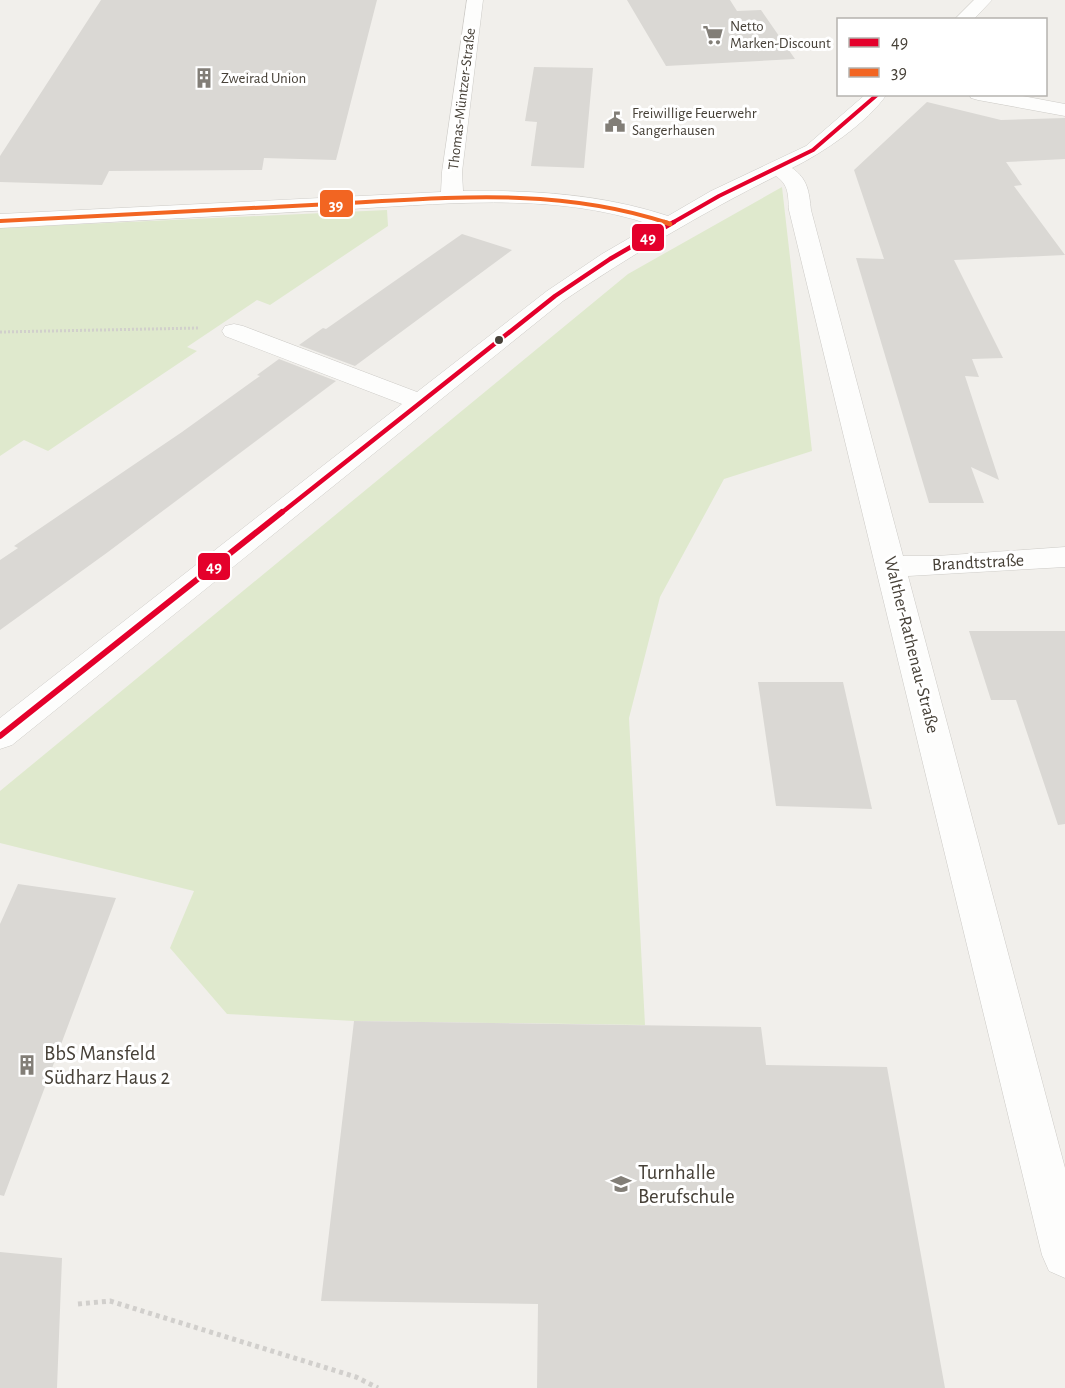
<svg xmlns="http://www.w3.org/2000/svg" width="1065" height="1388" font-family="'Alegreya Sans',sans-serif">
<rect width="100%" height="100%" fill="#f1efeb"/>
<path fill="#dfe9cd" d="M 782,187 L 812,451 L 724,479 L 660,597 L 629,718 L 645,1025 L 354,1021 L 227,1014 L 170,948 L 194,891 L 0,843 L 0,791 L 628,274 Z
M 387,210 L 388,226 L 270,305 L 257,300 L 187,347 L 197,351 L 48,451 L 24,440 L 0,456 L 0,228 Z"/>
<path fill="#dad8d4" d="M 101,0 L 377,0 L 336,160 L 264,158 L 262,170 L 109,171 L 102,185 L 0,182 L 0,156 Z
M 627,0 L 730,0 L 737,11 L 761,10 L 795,59 L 666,66 Z
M 534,67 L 593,68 L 584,168 L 531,166 L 537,122 L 525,121 Z
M 927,102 L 1001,120 L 1065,118 L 1065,159 L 1006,162 L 1022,185 L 1014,186 L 1065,255 L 954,260 L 1003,358 L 972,359 L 979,377 L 965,376 L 999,480 L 971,467 L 984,503 L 929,503 L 856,258 L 884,259 L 854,170 Z
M 462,234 L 512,250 L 355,366 L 299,345 L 323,328 L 326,329 Z
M 279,359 L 336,381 L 108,552 L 0,630 L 0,560 L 18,548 L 14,546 L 182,432 L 260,376 L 257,375 Z
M 969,631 L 1065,631 L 1065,824 L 1058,825 L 1016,700 L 991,700 Z
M 758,682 L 843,682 L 872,809 L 776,806 Z
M 18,884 L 116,898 L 4,1196 L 0,1195 L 0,924 Z
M 354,1021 L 761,1027 L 766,1065 L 887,1067 L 945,1388 L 537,1388 L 538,1304 L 321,1301 Z
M 0,1252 L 62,1258 L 57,1388 L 0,1388 Z"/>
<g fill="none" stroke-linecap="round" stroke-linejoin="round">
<g stroke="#cdcbc7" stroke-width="1">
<path id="minor" d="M 467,0 L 483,0 L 462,172 L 463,191 C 533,190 601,194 668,216 L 711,191 L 806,146 L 866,94 L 887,94 C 867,123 823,153 792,168 C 808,179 809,192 811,210 L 903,556 L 937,556 L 1065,547 L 1065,567 L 908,576 L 1065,1168 L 1065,1278 L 1049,1271 L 1042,1255 L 789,210 C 788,195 789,185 776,176 C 702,213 631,255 563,301 L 12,745 L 0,749 L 0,718 L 402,404 L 225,336 L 222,331 L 225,326 L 234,324 L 243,326 L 417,392 L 547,291 L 602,254 L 652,225 C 550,190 438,205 332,210 C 221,216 111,222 0,228 L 0,214 L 441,192 L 442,172 Z
M 974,0 L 992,0 L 973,20 L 954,20 Z
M 969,94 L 1012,94 L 1065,104 L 1065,116 L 978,100 L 971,98 Z"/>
</g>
<path stroke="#d1cfcc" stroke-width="3" stroke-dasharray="2 2" stroke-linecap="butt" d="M 0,332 L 200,328"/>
<path stroke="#d1cfcc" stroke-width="5" stroke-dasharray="4 4" stroke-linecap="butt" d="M 78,1304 L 110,1301 L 356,1377 L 378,1388"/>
<use href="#minor" fill="#fdfdfc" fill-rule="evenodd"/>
<g stroke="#fff" stroke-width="7">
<path id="bus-1-far2" d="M 672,223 L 719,196 L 813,150 L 878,94"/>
</g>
<g stroke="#fff" stroke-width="8">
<path id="bus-1-far1" d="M 280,514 L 555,296 L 610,259 L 674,222"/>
</g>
<g stroke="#fff" stroke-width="10">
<path id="bus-1" d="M 0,736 L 282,512"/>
</g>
<g stroke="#fff" stroke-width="7">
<path id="bus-2-far1" d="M 0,221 C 110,215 221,210 331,204 C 446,198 557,186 668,223"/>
</g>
<g stroke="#fff" stroke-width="8">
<path id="bus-2" d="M 664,222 L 670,224"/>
</g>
<use href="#bus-1-far2" stroke="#e4002b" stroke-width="4"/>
<use href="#bus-1-far1" stroke="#e4002b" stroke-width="4.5"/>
<use href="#bus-1" stroke="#e4002b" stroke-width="6"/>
<use href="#bus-2-far1" stroke="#f26522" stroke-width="4"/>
<use href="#bus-2" stroke="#f26522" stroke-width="4.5"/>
</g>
<defs>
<g id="supermarket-bare" transform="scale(1.62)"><path d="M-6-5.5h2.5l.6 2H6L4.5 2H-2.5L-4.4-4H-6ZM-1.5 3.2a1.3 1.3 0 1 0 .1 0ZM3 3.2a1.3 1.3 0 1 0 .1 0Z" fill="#827e77" stroke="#fff" stroke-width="2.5" paint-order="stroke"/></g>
<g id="building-bare" transform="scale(1.62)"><path d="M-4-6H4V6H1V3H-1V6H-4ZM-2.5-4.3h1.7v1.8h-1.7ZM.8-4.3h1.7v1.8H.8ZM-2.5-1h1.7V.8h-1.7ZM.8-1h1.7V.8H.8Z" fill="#827e77" stroke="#fff" stroke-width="2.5" paint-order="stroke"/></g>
<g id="civic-bare" transform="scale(1.62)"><path d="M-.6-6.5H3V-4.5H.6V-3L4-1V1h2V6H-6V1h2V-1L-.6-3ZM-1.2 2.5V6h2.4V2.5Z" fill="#827e77" stroke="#fff" stroke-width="2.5" paint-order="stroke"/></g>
<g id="school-bare" transform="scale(1.62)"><path d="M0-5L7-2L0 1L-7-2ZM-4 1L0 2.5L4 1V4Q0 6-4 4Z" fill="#827e77" stroke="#fff" stroke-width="2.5" paint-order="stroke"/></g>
</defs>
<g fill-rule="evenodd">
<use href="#supermarket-bare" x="713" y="35"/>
<use href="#building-bare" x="204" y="78"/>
<use href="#civic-bare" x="615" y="122"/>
<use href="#building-bare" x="27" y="1065"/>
<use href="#school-bare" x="621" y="1184"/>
</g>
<circle fill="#474138" stroke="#fff" stroke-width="2" cx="499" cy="340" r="5"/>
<g text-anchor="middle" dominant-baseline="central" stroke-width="6" stroke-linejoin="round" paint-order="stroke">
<g font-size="15" fill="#474138" stroke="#fff" text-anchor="start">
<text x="730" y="26">Netto<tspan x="730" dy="17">Marken-Discount</tspan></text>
<text x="221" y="78">Zweirad Union</text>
<text x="632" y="113">Freiwillige Feuerwehr<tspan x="632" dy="17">Sangerhausen</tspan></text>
</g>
<g font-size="15" fill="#474138" stroke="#fff">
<text transform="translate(462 99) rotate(-83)">Thomas-Müntzer-Straße</text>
</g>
<g font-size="18" fill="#474138" stroke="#fff">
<text transform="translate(978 563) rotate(-3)">Brandtstraße</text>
<text transform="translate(911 645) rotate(76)">Walther-Rathenau-Straße</text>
</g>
<g font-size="21" fill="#474138" stroke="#fff" text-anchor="start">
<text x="44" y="1053">BbS Mansfeld<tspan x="44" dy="24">Südharz Haus 2</tspan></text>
<text x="638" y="1172">Turnhalle<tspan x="638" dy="24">Berufschule</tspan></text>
</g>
</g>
<g stroke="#fff" stroke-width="2">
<rect x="319" y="189" width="35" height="29" rx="6" fill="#f26522"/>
<rect x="631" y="223" width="34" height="29" rx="6" fill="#e4002b"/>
<rect x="197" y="552" width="34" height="29" rx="6" fill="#e4002b"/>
</g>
<g font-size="16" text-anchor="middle" font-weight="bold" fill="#fff">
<text x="336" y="210">39</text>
<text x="648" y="243">49</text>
<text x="214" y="572">49</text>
</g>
<rect x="837" y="18" width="210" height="78" fill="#ffffff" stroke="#b5b3af" stroke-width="1.5"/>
<rect x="849" y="38" width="30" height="9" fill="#e4002b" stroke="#b5b3af" stroke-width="1.5"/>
<text x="891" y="48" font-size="18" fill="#474138">49</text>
<rect x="849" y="68" width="30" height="9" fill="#f26522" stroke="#b5b3af" stroke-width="1.5"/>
<text x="891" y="78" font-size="18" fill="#474138">39</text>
</svg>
